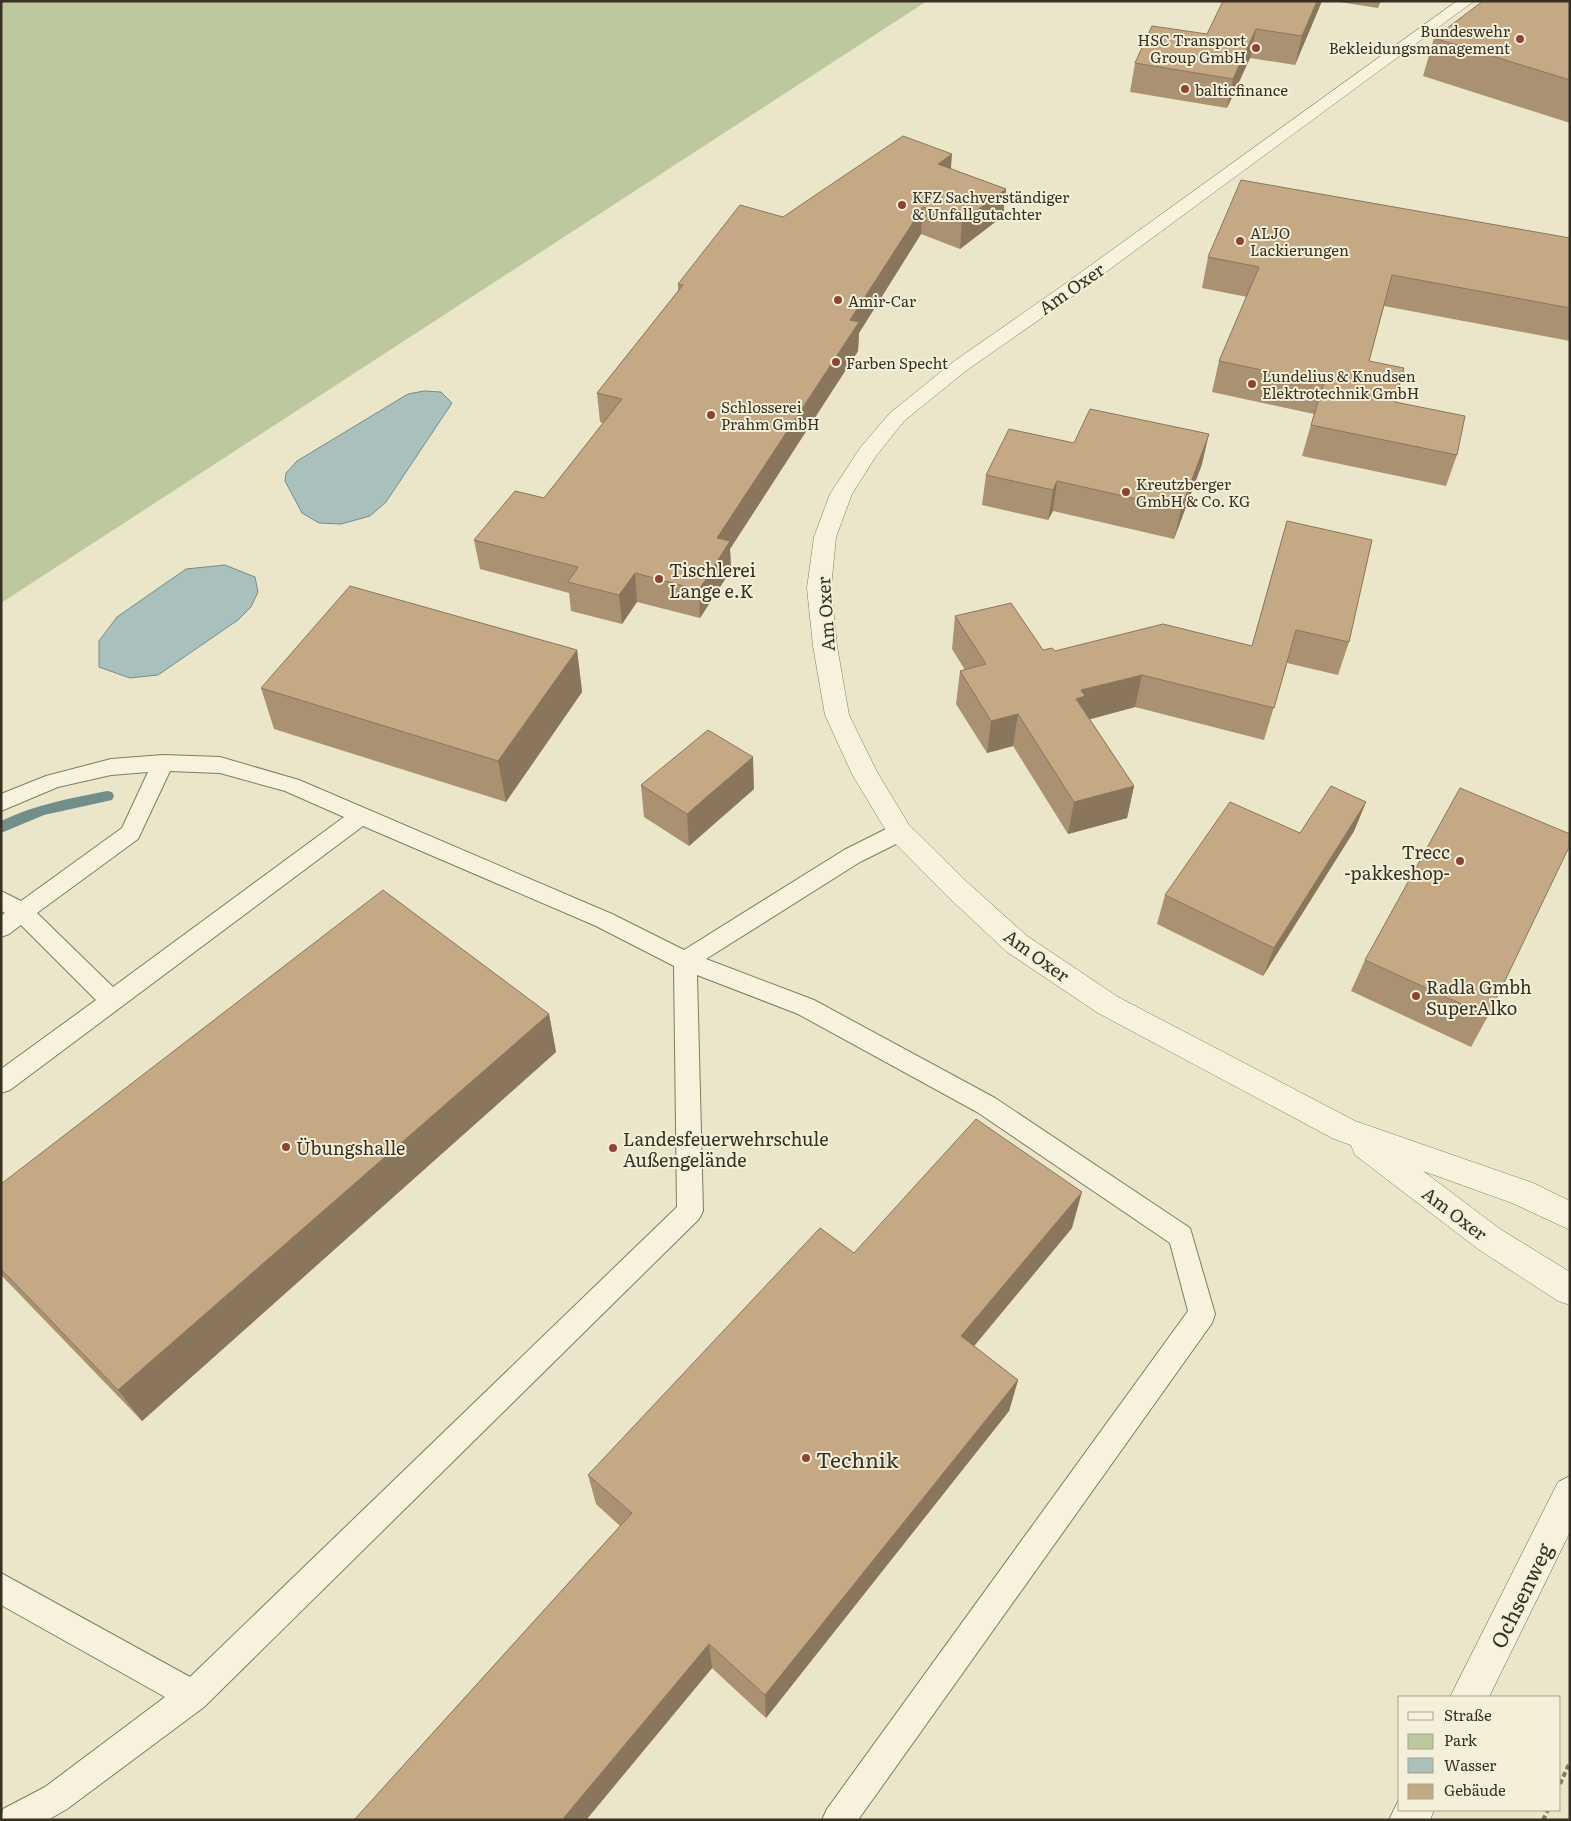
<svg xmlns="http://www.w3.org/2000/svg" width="1571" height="1821" font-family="Literata,serif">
<rect width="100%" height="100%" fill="#ebe6ca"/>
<path fill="#bdc89e" d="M 1,1 L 927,1 L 1,603 Z"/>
<path fill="#aac0bd" stroke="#718e8b" d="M 424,391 L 441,392 L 452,403 L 386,502 L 370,516 L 341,524 L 319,523 L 302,513 L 285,481 L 286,473 L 297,461 L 408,394 Z
M 225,565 L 255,577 L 258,592 L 251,607 L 238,620 L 158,675 L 130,678 L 99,667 L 99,641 L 117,617 L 186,569 Z"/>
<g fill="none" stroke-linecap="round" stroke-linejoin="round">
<path fill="#718e8b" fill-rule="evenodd" d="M 107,791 L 112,792 L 114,796 L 112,800 L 44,815 L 1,833 L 1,821 C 34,805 71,798 107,791 Z"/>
<g stroke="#867a60" stroke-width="2">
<path id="lane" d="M 163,755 L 220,757 L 299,780 L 612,914 L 684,950 L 844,850 L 892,826 L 900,824 L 908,826 L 911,832 L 908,838 L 860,862 L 706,959 L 814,1000 L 995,1098 L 1190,1228 L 1215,1314 L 1212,1323 L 858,1820 L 822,1820 L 827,1809 L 1188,1311 L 1170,1243 L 977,1112 L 798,1014 L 697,975 L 703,1211 L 699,1219 L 204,1707 L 67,1809 L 48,1820 L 1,1820 L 3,1809 L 45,1787 L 165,1697 L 1,1605 L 1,1573 L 190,1677 L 677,1207 L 674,966 L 596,926 L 363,826 L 10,1090 L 1,1093 L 1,1069 L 96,1000 L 21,925 L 9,934 L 1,937 L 1,916 L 5,913 L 1,911 L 1,891 L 21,901 L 122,828 L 148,772 L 111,775 L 58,787 L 1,811 L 1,794 L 46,776 L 111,759 ZM 170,771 L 220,773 L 285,791 L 344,817 L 113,987 L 37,913 L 138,839 Z"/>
</g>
<g stroke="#867a60" stroke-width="1">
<path id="street" d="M 1457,1 L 1474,1 L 1076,294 L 967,370 L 904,421 L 876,456 L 852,494 L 836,537 L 831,588 L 837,646 L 849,715 L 877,772 L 909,825 L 967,882 L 1027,936 L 1118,997 L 1355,1121 L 1533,1183 L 1570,1201 L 1570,1230 L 1512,1203 L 1423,1171 L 1500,1229 L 1570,1272 L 1570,1305 L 1558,1301 L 1478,1249 L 1355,1155 L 1351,1145 L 1334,1139 L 1098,1013 L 1007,952 L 947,896 L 891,839 L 852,774 L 825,715 L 813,646 L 807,588 L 814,537 L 830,494 L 860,448 L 890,413 L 953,362 L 1062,286 Z"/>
</g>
<g stroke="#685b43" stroke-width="1">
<path id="secondary" d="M 1570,1476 L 1570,1532 L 1489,1697 L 1450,1697 L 1558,1482 Z
M 1400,1797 L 1400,1810 L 1434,1810 L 1430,1820 L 1389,1820 Z"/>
</g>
<path stroke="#867a60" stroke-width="4" stroke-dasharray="5 3" stroke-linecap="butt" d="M 1560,1784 L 1570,1762
M 1543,1820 L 1548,1810"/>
<use href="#lane" fill="#f6f2dd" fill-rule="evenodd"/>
<use href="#street" fill="#f6f2dd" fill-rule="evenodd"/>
<use href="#secondary" fill="#f6f2dd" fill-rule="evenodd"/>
</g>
<path fill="#a99172" d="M 1322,1 L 1295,65 L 1250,58 L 1227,108 L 1130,92 L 1135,63 L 1207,34 Z
M 1333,1 L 1381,1 L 1378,8 Z
M 1570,1 L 1570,123 L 1423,76 L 1434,38 Z
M 951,169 L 1006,189 L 1003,216 L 960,249 L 921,234 L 859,333 L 858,351 L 730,549 L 731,570 L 700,618 L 637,602 L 622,624 L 571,611 L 569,593 L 480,569 L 474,540 L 544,498 L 603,423 L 600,422 L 597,393 L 678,291 L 678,284 L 783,217 Z
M 1570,238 L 1570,341 L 1384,306 L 1369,361 L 1395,402 L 1457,455 L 1446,486 L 1302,456 L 1314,414 L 1212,392 L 1219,361 L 1247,297 L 1202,288 L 1208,257 Z
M 1074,443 L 1202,464 L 1174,539 L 1053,511 L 1048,520 L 982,505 L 986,475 Z
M 1287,521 L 1349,642 L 1338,675 L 1287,663 L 1264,740 L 1135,707 L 1090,719 L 1134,786 L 1127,818 L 1068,834 L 1013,746 L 987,753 L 956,704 L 960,671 L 965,670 L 952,649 L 955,616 L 1043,650 L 1055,651 L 1252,646 Z
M 577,650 L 582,692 L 506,802 L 274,729 L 261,688 Z
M 641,785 L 754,789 L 689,846 L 644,817 Z
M 1366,802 L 1354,831 L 1263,976 L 1157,924 L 1165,895 Z
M 1365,960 L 1488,1016 L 1471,1047 L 1351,991 Z
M 549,1014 L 556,1052 L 142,1421 L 1,1275 L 1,1184 Z
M 1072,1228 L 974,1346 L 1018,1380 L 1009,1411 L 766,1718 L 712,1668 L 586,1820 L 354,1820 L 620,1526 L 596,1504 L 588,1475 L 854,1253 Z"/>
<path fill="#8a765c" d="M 1317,1 L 1322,1 L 1295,65 L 1302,36 Z
M 1256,29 L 1250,58 L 1227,108 L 1233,79 Z
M 952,154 L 950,181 L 938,164 Z
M 1006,189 L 1003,216 L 960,249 L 962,221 Z
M 923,207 L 921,234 L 859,333 L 858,351 L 730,549 L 731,570 L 700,618 L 699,590 L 717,538 L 850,320 Z
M 1209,434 L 1202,464 L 1174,539 L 1181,509 Z
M 1057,481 L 1053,511 L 1048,520 L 1053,490 Z
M 635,573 L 637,602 L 622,624 L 619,595 Z
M 577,650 L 582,692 L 506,802 L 498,761 Z
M 1142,675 L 1135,707 L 1080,722 L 1076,699 L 1081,690 Z
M 1018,714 L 1013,746 L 987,753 L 991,721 Z
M 753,757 L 754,789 L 689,846 L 687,814 Z
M 1134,786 L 1127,818 L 1068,834 L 1074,802 Z
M 1366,802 L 1354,831 L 1263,976 L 1274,948 Z
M 549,1014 L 556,1052 L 142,1421 L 118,1390 Z
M 1082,1192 L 1072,1228 L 955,1369 L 961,1336 Z
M 1018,1380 L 1009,1411 L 766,1718 L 765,1695 Z
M 709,1644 L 712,1668 L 586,1820 L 562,1820 Z"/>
<path fill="#c5a984" stroke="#8a765c" d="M 1223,1 L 1317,1 L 1302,36 L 1256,29 L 1233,79 L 1135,63 L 1152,26 L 1207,34 Z
M 1483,1 L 1570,1 L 1570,80 L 1434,38 Z
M 903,136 L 952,154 L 938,164 L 1006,189 L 962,221 L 923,207 L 850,320 L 859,322 L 717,538 L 730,541 L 699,590 L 635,573 L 619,595 L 568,582 L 578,567 L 474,540 L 515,491 L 544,498 L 622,399 L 597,393 L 683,285 L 678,284 L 740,205 L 783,217 Z
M 1241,180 L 1570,238 L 1570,308 L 1392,275 L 1369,361 L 1404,368 L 1395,402 L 1465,416 L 1457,455 L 1311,425 L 1324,383 L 1219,361 L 1259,267 L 1208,257 Z
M 1090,409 L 1209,434 L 1181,509 L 1057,481 L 1053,490 L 986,475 L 1009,429 L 1074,443 Z
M 1287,521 L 1372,540 L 1349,642 L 1296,630 L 1274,708 L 1142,675 L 1081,690 L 1085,696 L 1076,699 L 1134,786 L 1074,802 L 1018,714 L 991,721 L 960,671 L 986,664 L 955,616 L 1011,603 L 1043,650 L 1052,648 L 1055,651 L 1163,624 L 1252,646 Z
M 350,586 L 577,650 L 498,761 L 261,688 Z
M 708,730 L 753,757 L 687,814 L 641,785 Z
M 1331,786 L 1366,802 L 1274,948 L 1165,895 L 1230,802 L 1300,833 Z
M 1460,788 L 1570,834 L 1570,845 L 1488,1016 L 1365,960 Z
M 383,890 L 549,1014 L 118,1390 L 1,1269 L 1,1184 Z
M 976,1119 L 1082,1192 L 961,1336 L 1018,1380 L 765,1695 L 709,1644 L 562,1820 L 354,1820 L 632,1513 L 588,1475 L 820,1228 L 854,1253 Z"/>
<g fill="#8f4336" stroke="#f3efd9" stroke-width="2">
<circle cx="1520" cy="39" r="5"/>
<circle cx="1256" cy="48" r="5"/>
<circle cx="1185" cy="89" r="5"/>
<circle cx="902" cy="205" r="5"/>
<circle cx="1240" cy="241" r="5"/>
<circle cx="838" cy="300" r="5"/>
<circle cx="836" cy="362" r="5"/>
<circle cx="1252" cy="384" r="5"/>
<circle cx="711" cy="415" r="5"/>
<circle cx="1126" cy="492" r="5"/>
<circle cx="659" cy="579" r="5"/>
<circle cx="1460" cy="861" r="5"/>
<circle cx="1416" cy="996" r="5"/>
<circle cx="286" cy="1147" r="5"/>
<circle cx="613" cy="1148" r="5"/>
<circle cx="806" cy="1458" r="5"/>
</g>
<g text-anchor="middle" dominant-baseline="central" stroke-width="4" stroke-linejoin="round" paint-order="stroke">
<g font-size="15" fill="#383022" stroke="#f3efd9" text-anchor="start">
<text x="1510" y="30" text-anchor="end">Bundeswehr<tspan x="1510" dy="17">Bekleidungsmanagement</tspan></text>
<text x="1246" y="39" text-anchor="end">HSC Transport<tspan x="1246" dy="17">Group GmbH</tspan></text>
<text x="1195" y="89">balticfinance</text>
<text x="912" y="196">KFZ Sachverständiger<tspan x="912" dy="17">&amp; Unfallgutachter</tspan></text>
<text x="1250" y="232">ALJO<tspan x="1250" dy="17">Lackierungen</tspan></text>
<text x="848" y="300">Amir-Car</text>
<text x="846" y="362">Farben Specht</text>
<text x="1262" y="375">Lundelius &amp; Knudsen<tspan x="1262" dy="17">Elektrotechnik GmbH</tspan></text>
<text x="721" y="406">Schlosserei<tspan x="721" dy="17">Prahm GmbH</tspan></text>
<text x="1136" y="483">Kreutzberger<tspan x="1136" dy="17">GmbH &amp; Co. KG</tspan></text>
</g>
<g font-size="18" fill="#383022" stroke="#f3efd9">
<text transform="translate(1071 288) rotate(-35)">Am Oxer</text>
<text transform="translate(825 614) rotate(-94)">Am Oxer</text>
<text transform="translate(1037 955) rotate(36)">Am Oxer</text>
<text transform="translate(1455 1213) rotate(37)">Am Oxer</text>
</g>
<g font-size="18" fill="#383022" stroke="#f3efd9" text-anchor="start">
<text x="669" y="569">Tischlerei<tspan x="669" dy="21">Lange e.K</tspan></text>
<text x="1450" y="851" text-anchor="end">Trecc<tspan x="1450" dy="21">-pakkeshop-</tspan></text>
<text x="1426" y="986">Radla Gmbh<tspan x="1426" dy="21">SuperAlko</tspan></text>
<text x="623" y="1138">Landesfeuerwehrschule<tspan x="623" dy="21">Außengelände</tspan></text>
<text x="296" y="1147">Übungshalle</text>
</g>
<g font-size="21" fill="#383022" stroke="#f3efd9" text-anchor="start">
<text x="816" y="1458">Technik</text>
</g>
<g font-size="21" fill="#383022" stroke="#f3efd9">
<text transform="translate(1520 1595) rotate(-64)">Ochsenweg</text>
</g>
</g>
<rect width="1571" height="1821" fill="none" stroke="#383022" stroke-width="5"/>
<rect x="1398" y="1696" width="162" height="115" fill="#f3efd9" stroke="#a8a390"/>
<rect x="1408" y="1712" width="25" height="8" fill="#f6f2dd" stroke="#a8a390"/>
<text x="1444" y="1721" font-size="15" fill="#383022">Straße</text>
<rect x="1408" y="1734" width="25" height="15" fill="#bdc89e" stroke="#a8a390"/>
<text x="1444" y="1746" font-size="15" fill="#383022">Park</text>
<rect x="1408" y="1758" width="25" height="15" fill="#aac0bd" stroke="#a8a390"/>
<text x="1444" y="1771" font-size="15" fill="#383022">Wasser</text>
<rect x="1408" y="1784" width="25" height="15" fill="#c5a984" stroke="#a8a390"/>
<text x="1444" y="1796" font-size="15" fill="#383022">Gebäude</text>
</svg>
